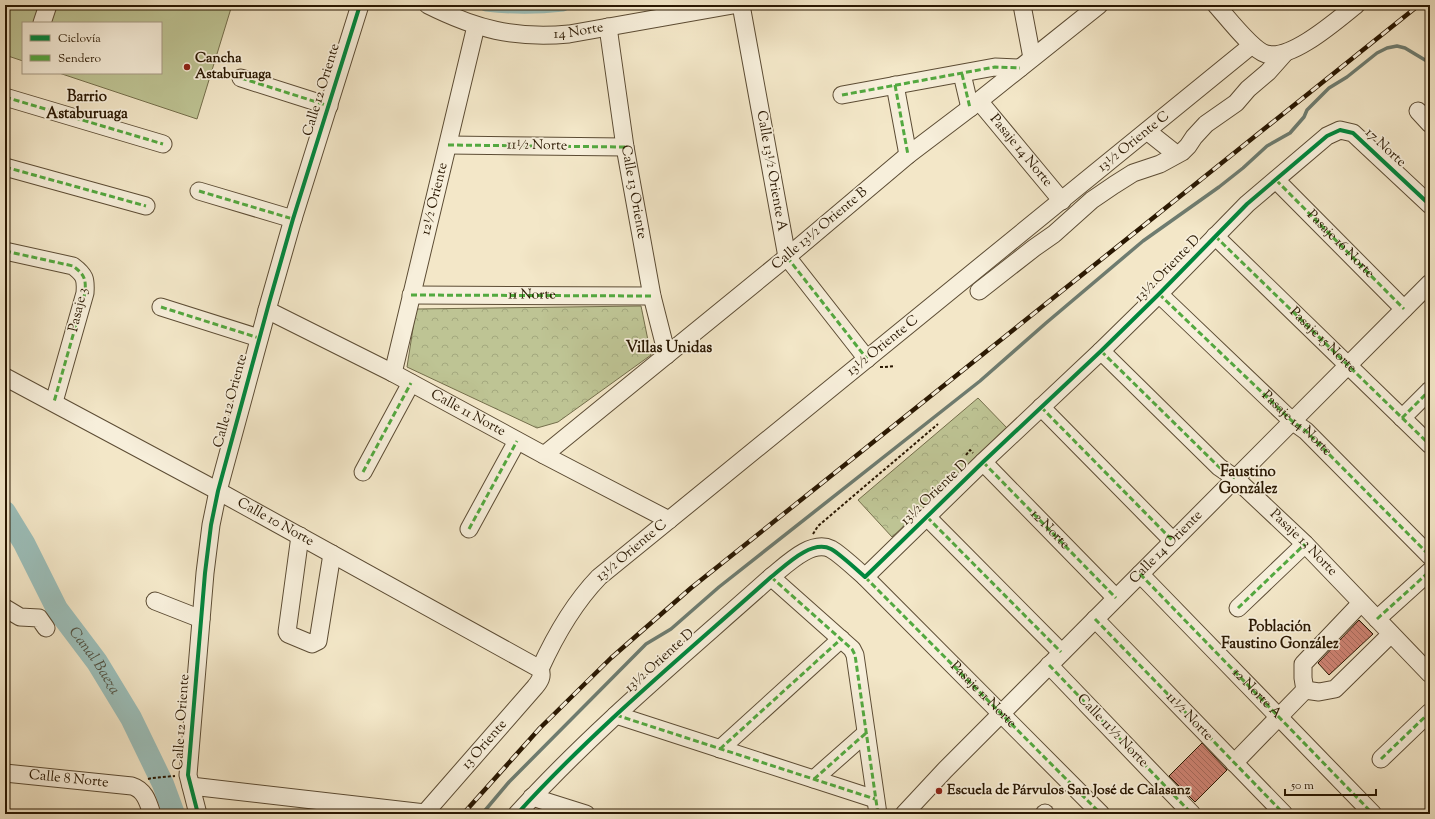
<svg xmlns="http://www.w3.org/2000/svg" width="1435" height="819" font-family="'Sorts Mill Goudy',serif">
<defs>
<pattern id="forest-crowns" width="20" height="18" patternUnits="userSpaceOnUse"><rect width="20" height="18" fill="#bec494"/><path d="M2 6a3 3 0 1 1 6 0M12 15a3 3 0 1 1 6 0" fill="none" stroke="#a3a87e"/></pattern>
<pattern id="building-back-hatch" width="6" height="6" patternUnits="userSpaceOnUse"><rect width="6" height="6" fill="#d08576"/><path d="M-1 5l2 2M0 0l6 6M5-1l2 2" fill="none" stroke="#a96c5f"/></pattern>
</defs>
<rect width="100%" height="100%" fill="#f3e7c8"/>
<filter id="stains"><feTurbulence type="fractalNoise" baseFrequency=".005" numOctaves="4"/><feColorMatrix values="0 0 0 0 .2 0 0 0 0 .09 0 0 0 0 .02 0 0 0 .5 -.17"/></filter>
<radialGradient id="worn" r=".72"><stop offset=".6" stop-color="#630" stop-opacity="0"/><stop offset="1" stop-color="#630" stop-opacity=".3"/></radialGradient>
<path fill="#bec494" stroke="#746e4b" d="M 5,5 L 232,5 L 197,119 L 59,73 L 161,73 L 161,23 L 23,23 L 23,61 L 5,55 Z"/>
<path fill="url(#forest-crowns)" stroke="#746e4b" d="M 641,306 L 651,355 L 558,422 L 537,428 L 407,367 L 416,309 Z
M 978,398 L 1008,429 L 892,537 L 858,500 Z"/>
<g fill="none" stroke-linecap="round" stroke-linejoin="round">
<path stroke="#6e7c70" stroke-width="3.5" d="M 482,814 L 509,782 L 646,644 L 671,629 L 719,587 L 980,381 L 1046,323 L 1143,241 L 1219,187 L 1243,168 L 1267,146 L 1290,133 L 1304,117 L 1307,110 L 1329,88 L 1347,77 L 1377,53 L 1387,48 L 1397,46 L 1405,48 L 1430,63"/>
<path stroke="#9cbfba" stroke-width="13" d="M 486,5 C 512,8 537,8 563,5"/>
<path stroke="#9cbfba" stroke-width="22" id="s1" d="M 5,512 L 24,543 L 57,609 L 97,662 L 131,718 L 163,784 L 174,814"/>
</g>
<path fill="url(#building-back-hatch)" stroke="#2a1802" d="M 1359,620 L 1373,634 L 1329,675 L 1318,663 Z
M 1202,743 L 1227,770 L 1195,802 L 1169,776 Z"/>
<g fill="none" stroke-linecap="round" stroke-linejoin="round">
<g stroke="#5c4c34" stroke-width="19">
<g id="minor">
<path id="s2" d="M 428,5 C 476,29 514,39 569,34 L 733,5"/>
<path d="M 741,5 L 787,257 L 867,359"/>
<path d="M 1022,5 L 1032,58"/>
<path d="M 1216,5 C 1227,17 1252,50 1266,54 C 1291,61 1337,20 1356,5"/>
<path d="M 42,23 L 48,5"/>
<path id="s3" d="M 608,27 L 625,147 L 652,296 L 667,355"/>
<path d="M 962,74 L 970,108"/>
<path d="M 241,78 L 329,106"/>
<path d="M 895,85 L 908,155"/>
<path d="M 842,95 L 995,67 L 1020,68"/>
<path d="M 5,97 L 163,144"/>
<path id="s4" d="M 979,101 L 1062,201"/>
<path d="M 1418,111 L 1430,124"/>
<path d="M 1147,131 L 1176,154"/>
<path d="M 448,145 L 625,147"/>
<path d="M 5,167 L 146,206"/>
<path id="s5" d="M 1276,180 L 1404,309"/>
<path d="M 199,191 L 293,219"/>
<path id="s6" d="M 1215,236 L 1430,445"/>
<path d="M 5,251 L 73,266 C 85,275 86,279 85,293 L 54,402"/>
<path d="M 979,291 L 1034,248 L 1054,234 L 1092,200 L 1114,185 L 1133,173 L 1160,164 L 1182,152 L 1188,146 L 1194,137 L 1206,124 L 1236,103 L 1248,89 L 1268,72 L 1284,54"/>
<path id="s7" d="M 1159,294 L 1292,421 L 1306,431 L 1430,556"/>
<path id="s8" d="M 411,295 L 652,296"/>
<path d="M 161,307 L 259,338"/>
<path id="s9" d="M 267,310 L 393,373 L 544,455 L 669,520"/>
<path id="s10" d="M 1101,351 L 1219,467 L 1235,478 L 1305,544 L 1430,674"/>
<path d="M 393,373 L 476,26"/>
<path id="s11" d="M 5,377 L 218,491 L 540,669 C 543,676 540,681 535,687 L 424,814"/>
<path d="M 1041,407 L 1173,541"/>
<path d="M 1402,418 L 1430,390"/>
<path d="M 544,455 L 787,257 L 908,155 L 970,108 L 1099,5"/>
<path id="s12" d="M 983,462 L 1116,598"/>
<path d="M 363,472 L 411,383"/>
<path d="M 927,517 L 1061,652"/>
<path d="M 469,529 L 517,441"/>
<path d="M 300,536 L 287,632 L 288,634 L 312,644 L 318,641 L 332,554"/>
<path d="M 1140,574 L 1373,814"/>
<path d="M 771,577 L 852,649 L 855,655 L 878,814"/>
<path d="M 865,577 L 1101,814"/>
<path d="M 155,601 L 201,619"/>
<path d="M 5,608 L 20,617 L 39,618 L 46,628"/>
<path d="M 1238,608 L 1305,544"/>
<path d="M 1095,619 L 1284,814"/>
<path d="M 1377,619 L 1430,571"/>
<path d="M 1049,665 L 1192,814"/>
<path d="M 540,669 C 555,636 574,603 599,577 L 1252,45"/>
<path d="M 1305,690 L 1303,678 L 1303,664 L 1361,603"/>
<path d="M 1305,690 L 1319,692 L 1335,689 L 1391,634"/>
<path d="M 616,715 L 875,799"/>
<path d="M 720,749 L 841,639"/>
<path d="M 1381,759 L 1430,712"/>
<path d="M 1234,763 L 1305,690"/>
<path id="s13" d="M 5,773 L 132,786 C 145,790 148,802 152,814"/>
<path d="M 814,779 L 866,733"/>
<path d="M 191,786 L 425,813"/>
<path d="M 532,797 L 586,814"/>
<path d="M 198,814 L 188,775 L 205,573 L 211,525 L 218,491 L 269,303 L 293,219 L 360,5"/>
<path d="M 517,814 C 595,728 685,654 771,577 C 785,566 811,539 831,549 C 840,554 856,569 865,577 L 983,462 L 1101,351 L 1159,294 L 1247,204 L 1327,136 L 1340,130 L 1353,133 L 1430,205"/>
<path id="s14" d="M 904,814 L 945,770 L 1430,283"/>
<path d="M 1044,814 L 1045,813"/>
</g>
</g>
<path stroke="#2a1802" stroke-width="2" stroke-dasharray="3 2" stroke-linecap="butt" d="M 880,367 L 884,367 L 895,366
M 966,455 L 970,450 L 973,453
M 813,534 L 818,526 L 938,424
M 148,779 L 152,778 L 175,776"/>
<use href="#minor" stroke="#f7efdb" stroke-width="17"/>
<g stroke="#2a1802" stroke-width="4.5">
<path id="rail" d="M 463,814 L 540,728 L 611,658 L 691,588 L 1419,5"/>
</g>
<use href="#rail" stroke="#f7efdb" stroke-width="3" stroke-dasharray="9" stroke-linecap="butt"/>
<g stroke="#53a940" stroke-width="3" stroke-dasharray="6 3" stroke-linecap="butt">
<path d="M 962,74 L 970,108"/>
<path d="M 241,78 L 329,106"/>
<path d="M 895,85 L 908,155"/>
<path d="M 842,95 L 995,67 L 1020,68"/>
<path d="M 5,97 L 163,144"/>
<path d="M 448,145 L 625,147"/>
<path d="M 5,167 L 146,206"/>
<path d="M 1276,180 L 1404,309"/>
<path d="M 199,191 L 293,219"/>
<path d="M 1215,236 L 1430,445"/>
<path d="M 5,251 L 73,266 C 85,275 86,279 85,293 L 54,402"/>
<path d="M 787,257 L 867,359"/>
<path d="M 1159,294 L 1292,421 L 1306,431 L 1430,556"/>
<path d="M 411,295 L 652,296"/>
<path d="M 161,307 L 259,338"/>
<path d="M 1101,351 L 1219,467 L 1235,478"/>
<path d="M 1041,407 L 1173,541"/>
<path d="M 1402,418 L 1430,390"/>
<path d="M 983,462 L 1116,598"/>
<path d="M 363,472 L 411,383"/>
<path d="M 927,517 L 1061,652"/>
<path d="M 469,529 L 517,441"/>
<path id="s15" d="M 1140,574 L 1373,814"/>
<path d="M 771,577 L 852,649 L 855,655 L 878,814"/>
<path id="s16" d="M 865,577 L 1101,814"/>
<path d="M 1238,608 L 1305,544"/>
<path d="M 1095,619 L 1284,814"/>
<path d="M 1377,619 L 1430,571"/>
<path d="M 1049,665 L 1192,814"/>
<path d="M 616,715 L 875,799"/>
<path d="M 720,749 L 841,639"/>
<path d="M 1381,759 L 1430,712"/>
<path d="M 814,779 L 866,733"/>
<path d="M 1044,814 L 1045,813"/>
<path d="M 1180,814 L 1186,808"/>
</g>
<g stroke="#f7efdb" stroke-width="6">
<path id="cycleway" d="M 198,814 L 188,775 L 205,573 L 211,525 L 218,491 L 269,303 L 293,219 L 360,5
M 517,814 C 595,728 685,654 771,577 C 785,566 811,539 831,549 C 840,554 856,569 865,577 L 983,462 L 1101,351 L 1159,294 L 1247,204 L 1327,136 L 1340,130 L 1353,133 L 1430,205"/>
</g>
<use href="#cycleway" stroke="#00873e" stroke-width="4"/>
</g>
<g fill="#8f2418" stroke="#f7efdb" stroke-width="1.5">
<circle cx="187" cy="67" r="4"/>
<circle cx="939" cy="791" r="4"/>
</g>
<g text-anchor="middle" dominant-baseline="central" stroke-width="3.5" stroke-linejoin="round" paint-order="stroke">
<g font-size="14" fill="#2a1802" stroke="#f7efdb">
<text stroke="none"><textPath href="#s2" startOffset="156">14 Norte</textPath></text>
<text transform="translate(322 90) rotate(-73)">Calle 12 Oriente</text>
<text transform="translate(1134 142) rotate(-39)">13½ Oriente C</text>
<text transform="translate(537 146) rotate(1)">11½ Norte</text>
<text transform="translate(1385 148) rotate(43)">17 Norte</text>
<text stroke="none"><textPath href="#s4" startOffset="65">Pasaje 14 Norte</textPath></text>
<text transform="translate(771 171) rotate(80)">Calle 13½ Oriente A</text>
<text stroke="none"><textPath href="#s3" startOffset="167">Calle 13 Oriente</textPath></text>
<text transform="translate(435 199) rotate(-76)">12½ Oriente</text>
<text transform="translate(820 229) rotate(-40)">Calle 13½ Oriente B</text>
<text stroke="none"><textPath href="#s5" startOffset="91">Pasaje 16 Norte</textPath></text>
<text transform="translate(1168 269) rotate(-46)">13½ Oriente D</text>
<text stroke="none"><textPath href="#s8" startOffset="121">11 Norte</textPath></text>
<text transform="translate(79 310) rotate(-77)">Pasaje 3</text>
<text stroke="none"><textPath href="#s6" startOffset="150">Pasaje 15 Norte</textPath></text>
<text transform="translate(883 346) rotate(-39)">13½ Oriente C</text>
<text transform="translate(231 401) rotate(-75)">Calle 12 Oriente</text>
<text stroke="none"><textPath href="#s9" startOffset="226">Calle 11 Norte</textPath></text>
<text stroke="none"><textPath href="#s7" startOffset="189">Pasaje 14 Norte</textPath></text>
<text transform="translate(935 493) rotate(-44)">13½ Oriente D</text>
<text stroke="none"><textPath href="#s11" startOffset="307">Calle 10 Norte</textPath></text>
<text stroke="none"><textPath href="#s12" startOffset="95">12 Norte</textPath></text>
<text stroke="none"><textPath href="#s10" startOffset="279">Pasaje 13 Norte</textPath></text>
<text stroke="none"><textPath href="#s14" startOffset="374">Calle 14 Oriente</textPath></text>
<text transform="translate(632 551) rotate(-40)">13½ Oriente C</text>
<text transform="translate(660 661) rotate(-42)">13½ Oriente D</text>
<text stroke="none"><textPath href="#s15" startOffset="167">12 Norte A</textPath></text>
<text stroke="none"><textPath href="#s16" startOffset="167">Pasaje 11 Norte</textPath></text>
<text transform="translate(1189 717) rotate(46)">11½ Norte</text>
<text transform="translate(182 722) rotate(-86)">Calle 12 Oriente</text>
<text transform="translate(1112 731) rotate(46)">Calle 11½ Norte</text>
<text transform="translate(485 745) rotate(-49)">13 Oriente</text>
<text stroke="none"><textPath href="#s13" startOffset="64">Calle 8 Norte</textPath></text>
</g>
<g font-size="14" font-weight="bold" fill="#2a1802" stroke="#f7efdb" text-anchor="start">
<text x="195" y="59">Cancha<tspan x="195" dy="16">Astaburuaga</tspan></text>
<text x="947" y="791">Escuela de Párvulos San José de Calasanz</text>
</g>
<g font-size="15" font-weight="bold" fill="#2a1802" stroke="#f7efdb">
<text x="87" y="97">Barrio<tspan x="87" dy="17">Astaburuaga</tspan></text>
<text x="669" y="348">Villas Unidas</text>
<text x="1248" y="472">Faustino<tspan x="1248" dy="17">González</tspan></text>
<text x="1280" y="627">Población<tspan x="1280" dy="17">Faustino González</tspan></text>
</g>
<g font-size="15" font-style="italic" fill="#525242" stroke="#f7efdb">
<text stroke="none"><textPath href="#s1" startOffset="174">Canal Baeza</textPath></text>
</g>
</g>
<rect width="1435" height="819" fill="none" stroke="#f3e7c8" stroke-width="20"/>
<rect x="6" y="6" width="1423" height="807" fill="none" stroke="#2a1802" stroke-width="2"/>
<rect x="10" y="10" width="1415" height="799" fill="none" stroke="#2a1802"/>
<rect x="22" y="22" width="140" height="52" fill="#f7efdb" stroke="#a59984"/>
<rect x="30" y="35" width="20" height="6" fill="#00873e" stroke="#a59984"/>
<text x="58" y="42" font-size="12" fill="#2a1802">Ciclovía</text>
<rect x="30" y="55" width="20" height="6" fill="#53a940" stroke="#a59984"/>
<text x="58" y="62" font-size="12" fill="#2a1802">Sendero</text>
<path d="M1285 789v6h91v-6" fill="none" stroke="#2a1802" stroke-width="2"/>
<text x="1291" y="789" font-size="12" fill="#2a1802" stroke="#f7efdb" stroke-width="3" paint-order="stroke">50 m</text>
<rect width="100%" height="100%" filter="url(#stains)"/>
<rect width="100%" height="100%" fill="url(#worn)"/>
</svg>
